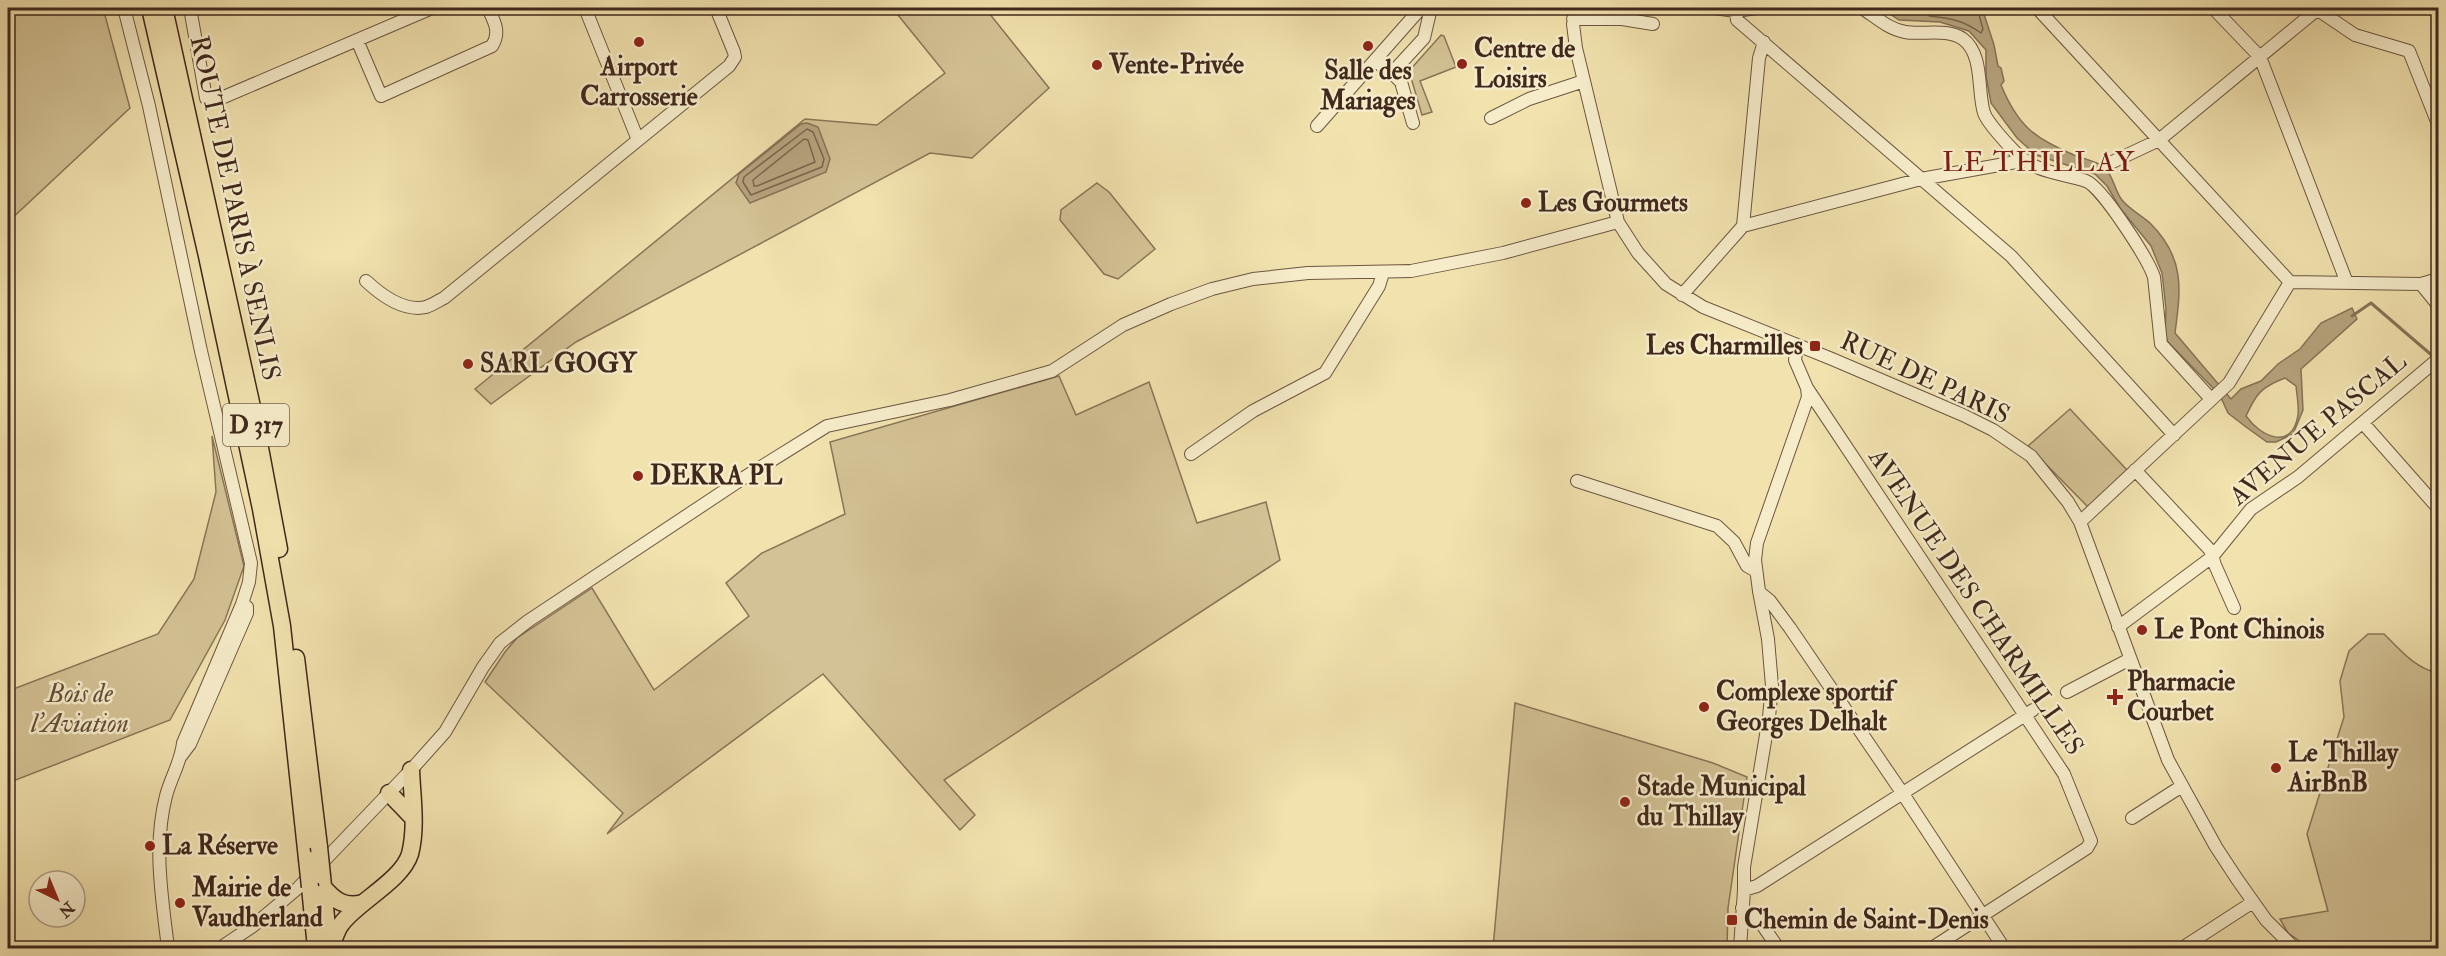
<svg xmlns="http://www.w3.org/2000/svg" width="2446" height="956" font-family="'IM FELL Double Pica',serif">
<rect width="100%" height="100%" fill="#f1e2ae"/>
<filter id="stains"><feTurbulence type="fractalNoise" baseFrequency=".00333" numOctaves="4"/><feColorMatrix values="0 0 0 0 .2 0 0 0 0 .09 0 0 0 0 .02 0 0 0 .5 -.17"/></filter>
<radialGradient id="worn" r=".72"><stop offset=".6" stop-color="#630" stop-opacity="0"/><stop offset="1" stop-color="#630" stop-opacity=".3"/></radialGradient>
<path fill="#d3c295" stroke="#8a7559" stroke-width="1.5" d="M 8,8 L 103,8 L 130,108 L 8,222 Z
M 918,8 L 985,8 L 1049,88 L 972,158 L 930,153 L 576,342 L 491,404 L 475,389 L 805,119 L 877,125 L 945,73 L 898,15 Z
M 1441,35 L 1444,36 L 1456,67 L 1420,81 L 1432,112 L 1422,115 L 1409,71 Z
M 1097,183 L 1109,192 L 1155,249 L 1118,279 L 1104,274 L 1060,220 L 1061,210 Z
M 1059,376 L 1076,415 L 1149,382 L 1197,523 L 1266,502 L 1280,560 L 944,780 L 975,815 L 960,830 L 823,674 L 607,834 L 623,813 L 485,682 L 505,652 L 517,638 L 592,588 L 654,690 L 749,616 L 726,583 L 762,553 L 845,514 L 830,442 Z
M 2070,409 L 2127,470 L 2088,507 L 2028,446 Z
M 212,436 L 244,566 L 225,620 L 170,720 L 8,783 L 8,691 L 158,634 L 194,579 L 216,492 Z
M 2368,634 L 2384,634 C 2400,650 2416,669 2438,673 L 2438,948 L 2310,948 L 2288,933 L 2280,919 L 2328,911 L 2307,834 L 2344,717 L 2340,681 L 2349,651 Z
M 1515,703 L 1713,763 L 1747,777 L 1728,908 L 1727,948 L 1493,948 Z"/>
<path fill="#b5a37d" stroke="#867257" stroke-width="1.5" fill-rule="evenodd" d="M 1881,8 L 1908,8 L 1919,11 L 1939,8 L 1982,8 L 1994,45 L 1998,66 L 2001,68 L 2004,81 L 2001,85 C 2018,126 2034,138 2074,155 C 2083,159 2097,161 2104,167 C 2114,176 2114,190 2122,200 C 2129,209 2141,215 2150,223 C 2185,258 2181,288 2175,333 L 2231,399 L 2241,389 L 2261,381 L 2278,364 L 2300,349 L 2321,323 L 2352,308 L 2357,319 L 2301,369 L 2303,410 L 2293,434 L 2276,442 L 2267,442 L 2246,427 L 2228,413 L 2222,400 L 2212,387 L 2167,341 L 2165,333 L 2166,309 L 2162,273 L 2151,246 L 2120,208 L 2107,186 L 2095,174 L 2036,155 L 2017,138 L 1991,103 L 1986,76 L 1986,50 L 1969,31 L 1940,22 L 1899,20 ZM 2285,378 L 2296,386 C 2297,396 2299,406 2298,415 C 2292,452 2260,436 2246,416 C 2256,394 2261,387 2285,378 Z
M 807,123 L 818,127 L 830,159 L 826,172 L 750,203 L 736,183 L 739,174 L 801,124 Z"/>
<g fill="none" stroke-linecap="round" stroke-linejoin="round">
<path stroke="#7a664d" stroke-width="1.5" d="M 1928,8 L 1929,16 C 1951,18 1964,21 1981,33 L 1983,29 L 1977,8
M 807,129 L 813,132 L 824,159 L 822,167 L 751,195 L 743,182 L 744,177 Z
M 804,139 L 808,140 L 815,162 L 757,186 L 754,186 L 753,180 Z"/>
<path stroke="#867257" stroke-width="3" d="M 2352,316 L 2371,303 L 2435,358"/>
<g stroke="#6c5641" stroke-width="14">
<path id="minor" d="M 124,8 L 149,106 L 201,351 L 251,563 L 249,582 L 242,604
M 190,8 L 206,98 L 219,99 L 432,8
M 585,8 L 638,140
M 1576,8 L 1573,24 L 1576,48 L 1618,222 L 1638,253 L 1666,284 L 1703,307 L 1832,359 L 1963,415 L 1993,430 L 2031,456 L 2068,502 L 2080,522 L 2168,760 L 2216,847 L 2237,879 L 2266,920 L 2294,948
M 1714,8 L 1736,11 L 1756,8
M 1862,8 C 1876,17 1888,29 1905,32 C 1924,35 1947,28 1963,39 C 1984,55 1977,90 1984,113 C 1987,122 2007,144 2015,152 C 2035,173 2061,173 2086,181 C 2102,187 2148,259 2154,277 L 2161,344 L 2211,399
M 2037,8 L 2290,282
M 2213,8 L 2260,57 L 2347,283
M 2315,8 L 2355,35 L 2409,51 L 2438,124
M 1736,11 L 1737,20 L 2011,256 L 2174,435
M 1573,19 L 1622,19 L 1653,24
M 357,40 L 381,96 L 492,46 C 501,32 494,21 488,8
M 1375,60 L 1391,74 L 1424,38 L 1431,8
M 1392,73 L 1401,82 L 1413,123
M 1491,118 L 1529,99 L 1584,81
M 1317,126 L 1421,8
M 2106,165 L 2159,140 L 2319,8
M 1743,226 L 1921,179 L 2016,162 L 2021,158
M 366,281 C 381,295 404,312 426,307 C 432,305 438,301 444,298 L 729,66 L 735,57 L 734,52 L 716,8
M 2290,282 L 2421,284 L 2438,279
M 2421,284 L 2438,305
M 1682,295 L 1743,226 L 1759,58 L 1764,42
M 1807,388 L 2064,774 L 2091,841 L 2087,848 L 1932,948
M 2363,423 L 2438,508
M 1191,454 L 1253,411 L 1325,373 L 1379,286 L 1383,273
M 2135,470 L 2210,550 L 2215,565 L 2234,608
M 1577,481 L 1717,526 L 1734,542 L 1747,566 L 1756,571
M 2080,522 L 2229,383 L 2290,282
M 1759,592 L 1770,601 L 1790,628 L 1903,794 L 2004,948
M 2118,627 L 2212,557 L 2251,509 L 2298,477 L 2438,359
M 2067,692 L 2130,659
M 2132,818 L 2182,786
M 1744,890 L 1757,886 L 2033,710
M 1742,908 L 1761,923 L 1778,948
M 168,948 C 162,898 153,846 166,796 C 171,777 181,762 183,743 L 242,604 L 247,607 L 247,613 L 190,744 L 181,756
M 220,948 L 253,926 L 298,888 L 411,770 L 445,732 L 483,667 L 500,643 L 528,621 L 745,477 L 827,426 L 950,400 L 1052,371 L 1123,325 L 1171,304 L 1212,289 L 1253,279 L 1308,273 L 1411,271 L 1503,253 L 1618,222
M 1740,948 L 1744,890 L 1744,867 L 1769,717 L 1772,686 L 1768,639 L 1759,591 L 1755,560 L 1757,543 L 1808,397 L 1807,388 L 1795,360 L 1797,345
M 2182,948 L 2253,902"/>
</g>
<g stroke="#40281d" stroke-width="19">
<path id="major" d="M 150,8 L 207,256 L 261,509 L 282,626 L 307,859
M 164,8 L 254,416 L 279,549
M 296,658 L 319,847
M 389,793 L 413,818
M 322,876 L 329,948
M 310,887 L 316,948
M 323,887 C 335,901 345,908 363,903
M 331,948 C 334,940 336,930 342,923 C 359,901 402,880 410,854 C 417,827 412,797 411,770"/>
</g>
<use href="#minor" stroke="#f6ecca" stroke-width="12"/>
<use href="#major" stroke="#f1e2ae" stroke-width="16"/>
<g stroke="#40281d" stroke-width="19" stroke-linecap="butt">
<path id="major-bridge" d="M 319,847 L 322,876
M 307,859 L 310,887"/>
</g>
<use href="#major-bridge" stroke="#f1e2ae" stroke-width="16"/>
</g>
<g fill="#8f2418" stroke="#f6ecca" stroke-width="2">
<circle cx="639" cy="42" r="6"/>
<circle cx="1368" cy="46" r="6"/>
<circle cx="1462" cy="64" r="6"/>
<circle cx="1097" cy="65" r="6"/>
<circle cx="1526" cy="203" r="6"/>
<rect x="1809" y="340" width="12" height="12" rx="3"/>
<circle cx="468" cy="364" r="6"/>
<circle cx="638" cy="476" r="6"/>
<circle cx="2142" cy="630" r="6"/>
<path d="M2112 688h6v6h6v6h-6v6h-6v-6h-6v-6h6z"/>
<circle cx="1704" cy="707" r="6"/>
<circle cx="2276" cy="768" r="6"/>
<circle cx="1625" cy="802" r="6"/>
<circle cx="150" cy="846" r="6"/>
<circle cx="180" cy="903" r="6"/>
<rect x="1726" y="914" width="12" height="12" rx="3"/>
</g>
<g text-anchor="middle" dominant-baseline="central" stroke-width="5" stroke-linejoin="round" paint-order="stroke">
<rect fill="#f6ecca" stroke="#776351" stroke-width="1.5" x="223" y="404" width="66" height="42" rx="4.5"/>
<g font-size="24" font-weight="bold" fill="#40281d">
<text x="256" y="425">D 317</text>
</g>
<g font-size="26" font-weight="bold" fill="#40281d" stroke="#f6ecca" text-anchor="start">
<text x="1474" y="49">Centre de<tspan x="1474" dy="30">Loisirs</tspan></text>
<text x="1109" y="65">Vente-Privée</text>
<text x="639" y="67" text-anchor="middle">Airport<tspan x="639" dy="30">Carrosserie</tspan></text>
<text x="1368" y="71" text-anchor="middle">Salle des<tspan x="1368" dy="30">Mariages</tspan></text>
<text x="1538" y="203">Les Gourmets</text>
<text x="1803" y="346" text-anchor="end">Les Charmilles</text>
<text x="480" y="364">SARL GOGY</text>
<text x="650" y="476">DEKRA PL</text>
<text x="2154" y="630">Le Pont Chinois</text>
<text x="2127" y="682">Pharmacie<tspan x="2127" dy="30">Courbet</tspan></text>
<text x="1716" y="692">Complexe sportif<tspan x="1716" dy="30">Georges Delhalt</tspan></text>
<text x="2288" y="753">Le Thillay<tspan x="2288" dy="30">AirBnB</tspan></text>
<text x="1637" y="787">Stade Municipal<tspan x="1637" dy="30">du Thillay</tspan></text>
<text x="162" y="846">La Réserve</text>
<text x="192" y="888">Mairie de<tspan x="192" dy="30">Vaudherland</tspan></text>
<text x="1744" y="920">Chemin de Saint-Denis</text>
</g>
<g font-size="26" fill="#40281d" stroke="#f6ecca">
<text transform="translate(235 208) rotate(78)">ROUTE DE PARIS À SENLIS</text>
<text transform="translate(1925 378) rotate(25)">RUE DE PARIS</text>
<text transform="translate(2318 429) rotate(-40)">AVENUE PASCAL</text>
<text transform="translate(1976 602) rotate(56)">AVENUE DES CHARMILLES</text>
</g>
<g font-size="26" font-style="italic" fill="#654e3b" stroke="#f6ecca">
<text x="80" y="694">Bois de<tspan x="80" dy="30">l'Aviation</tspan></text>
</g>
<g font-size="28" letter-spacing="1.5" fill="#7a1f14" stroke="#f6ecca">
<text x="2039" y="162">LE THILLAY</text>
</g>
</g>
<rect width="2446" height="956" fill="none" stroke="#f1e2ae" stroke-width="30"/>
<rect x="9" y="9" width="2428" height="938" fill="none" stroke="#40281d" stroke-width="3"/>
<rect x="15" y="15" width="2416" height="926" fill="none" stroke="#40281d" stroke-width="1.5"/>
<g transform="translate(57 899) rotate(137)"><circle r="28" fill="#f6ecca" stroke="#ad9e85" stroke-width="1.5"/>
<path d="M0-4.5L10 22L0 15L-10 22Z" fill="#8f2418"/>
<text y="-9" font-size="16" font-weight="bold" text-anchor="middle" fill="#40281d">N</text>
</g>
<rect width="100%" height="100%" filter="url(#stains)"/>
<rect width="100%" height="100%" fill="url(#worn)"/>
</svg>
